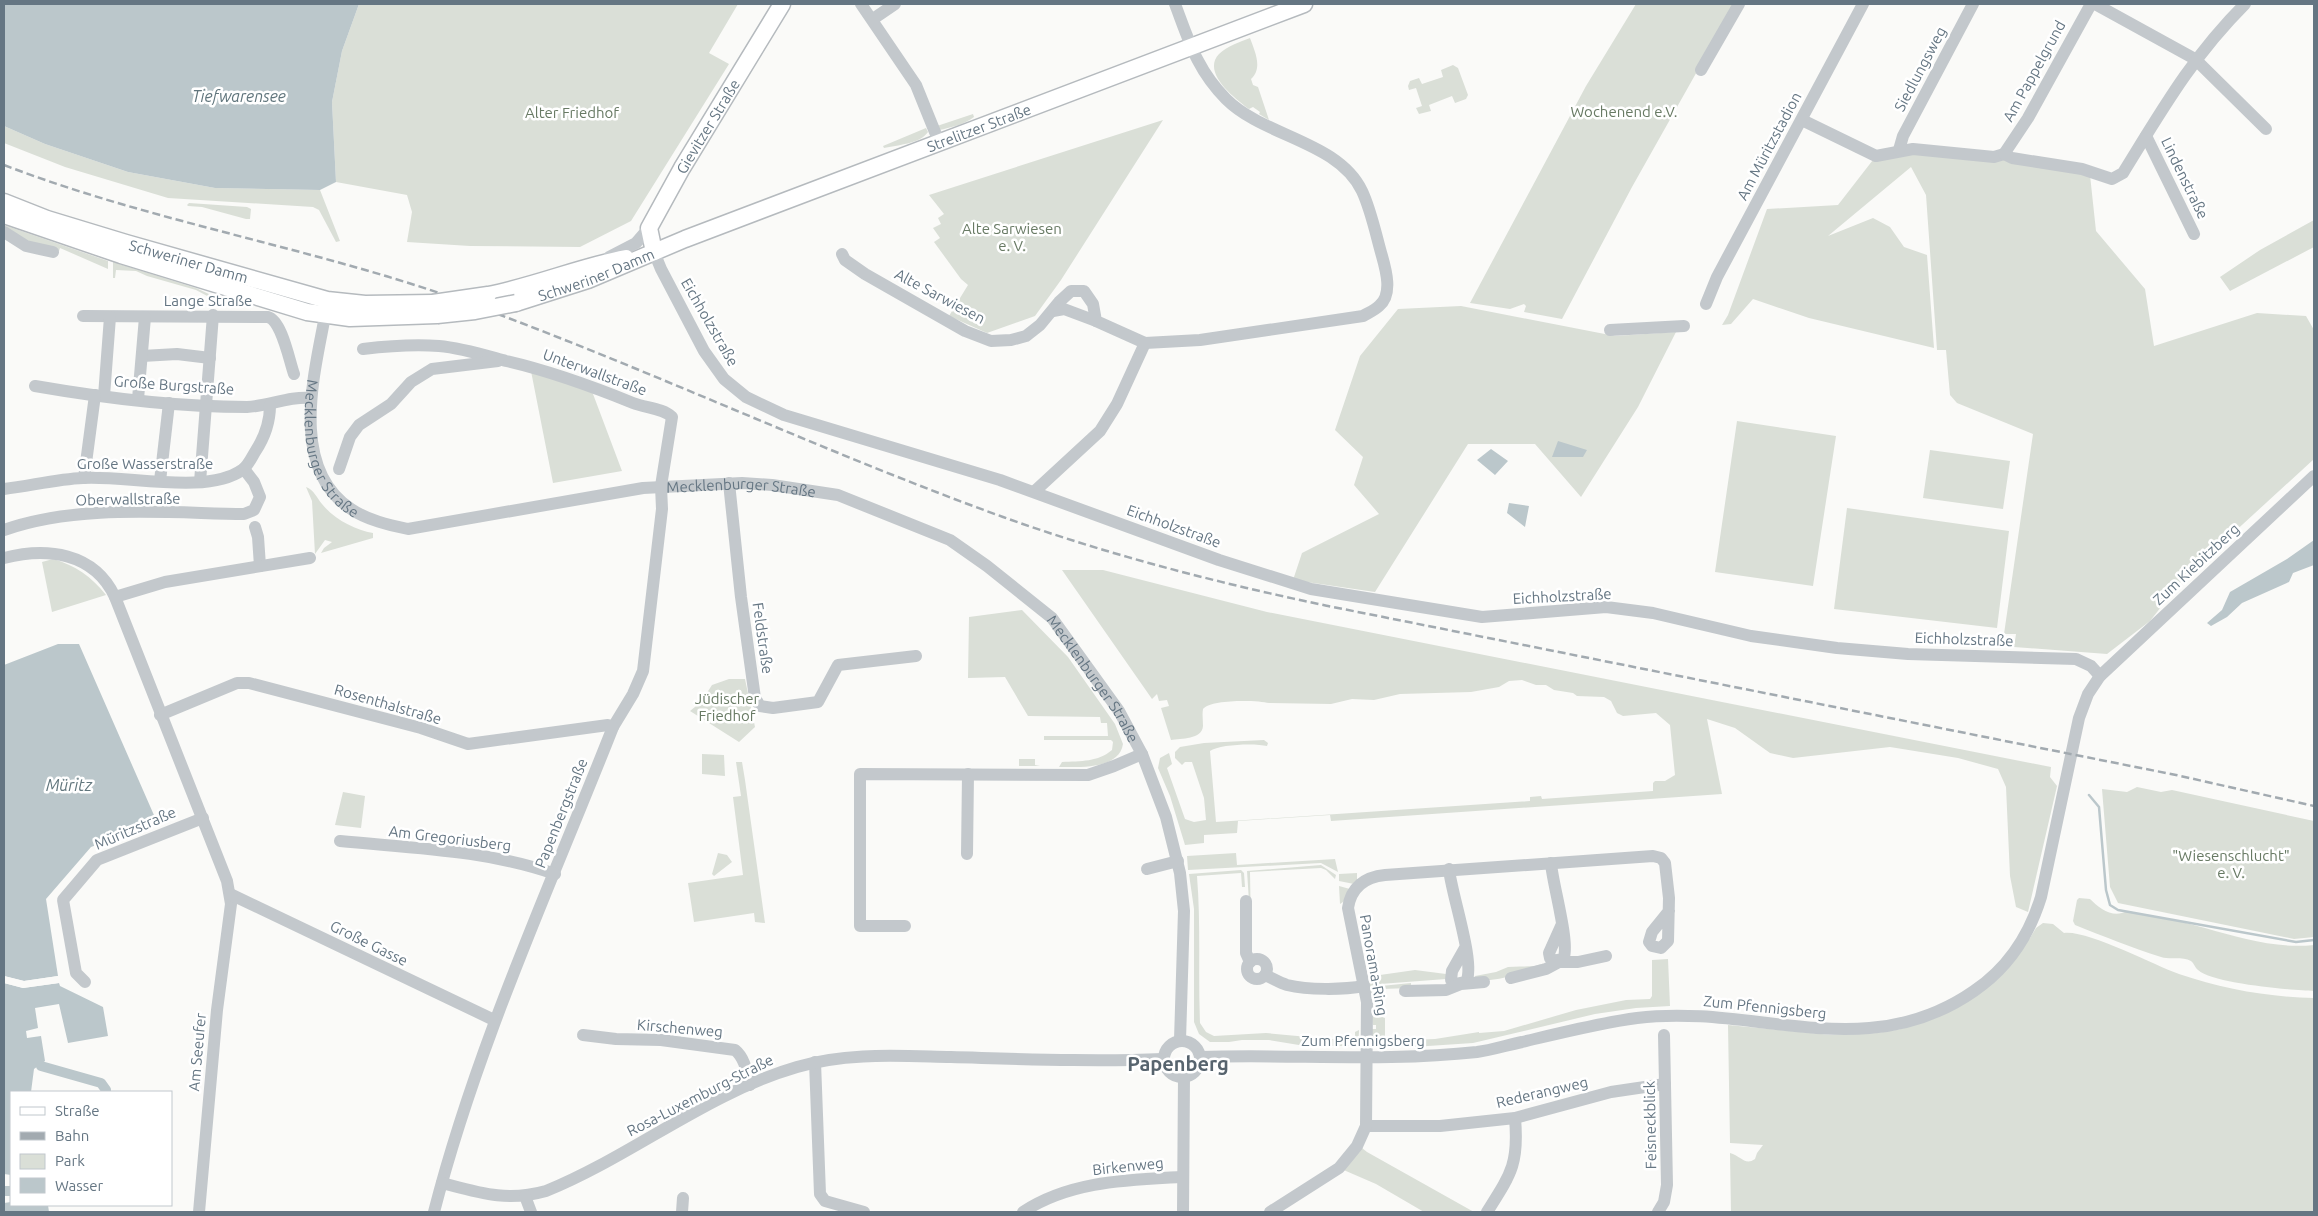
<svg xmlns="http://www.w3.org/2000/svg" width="2318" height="1216" font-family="Ubuntu,sans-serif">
<rect width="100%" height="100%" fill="#fafaf8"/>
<path fill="#dadfd7" d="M 359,4 L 738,4 L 709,53 L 729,64 L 631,221 L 580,247 L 470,246 L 407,242 L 412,212 L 407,195 L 336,182 L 332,102 L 342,51 Z
M 1636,4 L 1735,4 L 1632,187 L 1562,319 L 1524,312 L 1526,306 L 1524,304 L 1510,309 L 1470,303 L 1586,86 Z
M 1250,38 C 1255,52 1263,68 1251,79 L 1253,85 L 1258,87 L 1269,120 L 1259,114 L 1260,112 L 1253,107 L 1249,109 C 1236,99 1201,73 1219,54 C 1227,46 1240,42 1250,38 Z
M 1453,65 L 1458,68 L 1468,95 L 1466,99 L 1455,103 L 1452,96 L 1429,105 L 1431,111 L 1419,114 L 1416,108 L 1422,106 L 1416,88 L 1409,90 L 1408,86 L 1410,81 L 1419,78 L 1422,84 L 1443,77 L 1441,70 Z
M 973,114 L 974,117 C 965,124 950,128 939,130 L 937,126 Z
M 1163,120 L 1061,280 L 1035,316 L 987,333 L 949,316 L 968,285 L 961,279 L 934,242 L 940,238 L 933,228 L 941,224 L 938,218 L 944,214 L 929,195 Z
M 4,126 L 45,144 L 128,172 L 215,188 L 320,190 L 340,241 L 336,242 L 319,210 L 313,207 L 168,198 L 65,167 L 4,143 Z
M 926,128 L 928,132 C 920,144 897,145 884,148 L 883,146 Z
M 1899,150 L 1994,157 L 2090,175 L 2096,231 L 2145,289 L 2154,346 L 2257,313 L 2306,316 L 2314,330 L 2314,459 L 2183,579 L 2150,621 L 2107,654 L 2014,647 L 2016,634 L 2004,634 L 2033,434 L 1957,403 L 1950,395 L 1946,350 L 1937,350 L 1926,195 L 1911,167 L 1828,236 L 1873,218 L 1890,227 L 1904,247 L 1927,255 L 1934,348 L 1809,318 L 1753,299 L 1731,324 L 1722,325 L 1728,315 L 1767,209 L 1838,205 L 1876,156 Z
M 189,203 L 247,207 L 251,209 L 250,219 L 246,219 L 202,207 L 188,206 L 187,205 Z
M 2314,220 L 2314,247 L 2230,291 L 2220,277 L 2260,250 Z
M 4,225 L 108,261 L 108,269 L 60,248 L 59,251 L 35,245 L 4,228 Z
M 113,262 L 196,288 L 211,295 L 211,298 L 196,290 L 147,276 L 136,271 L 116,270 L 115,278 L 113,278 Z
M 1461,306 L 1615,336 L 1676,332 L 1638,407 L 1581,497 L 1535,444 L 1468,444 L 1375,592 L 1293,580 L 1302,553 L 1379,514 L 1354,485 L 1363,457 L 1335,430 L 1360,356 L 1398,309 Z
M 530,366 L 590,386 L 622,471 L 553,483 Z
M 1737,421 L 1836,436 L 1813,586 L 1715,572 Z
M 1930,450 L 2010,461 L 2003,509 L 1923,498 Z
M 306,487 C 314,490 317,498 322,504 C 334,519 355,530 373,533 L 373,538 L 321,553 L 324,548 L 332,542 L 325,540 L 315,554 L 312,501 Z
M 1847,508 L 2009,531 L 1997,628 L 1834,609 Z
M 53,559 C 75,565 92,577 106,595 L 52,612 L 42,562 Z
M 1062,570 L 1103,570 L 1267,612 L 2051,767 L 2050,777 L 2057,786 L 2028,912 L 2016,907 L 2010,876 L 2006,787 L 1998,769 L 1958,758 L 1890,747 L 1793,758 L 1770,753 L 1735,728 L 1707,719 L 1722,794 L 1331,821 L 1330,815 L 1238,821 L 1237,833 L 1204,835 L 1204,843 L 1185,845 L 1170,796 L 1158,768 L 1160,758 L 1169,753 L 1172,764 L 1167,768 L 1185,819 L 1194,822 L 1206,820 L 1204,798 L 1192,762 L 1185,762 L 1182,765 L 1175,758 L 1175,752 L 1180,747 L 1204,743 L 1264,740 L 1268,743 L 1267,746 C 1256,743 1219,744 1210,751 L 1216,822 L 1530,801 L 1530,797 L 1541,796 L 1542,799 L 1653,791 L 1653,783 L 1655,781 L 1665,781 L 1675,775 L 1670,725 L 1656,713 L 1623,716 L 1617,713 L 1611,701 L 1604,697 L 1577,696 L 1573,693 L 1554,690 L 1546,685 L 1536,685 L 1522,680 L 1509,681 L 1499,687 L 1471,692 L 1400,694 L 1374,700 L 1352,699 L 1331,704 L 1269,703 C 1257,700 1211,699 1203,709 C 1202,715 1203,720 1203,726 C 1202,740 1181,738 1171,740 L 1161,708 L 1169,706 L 1167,700 L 1159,701 L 1157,694 L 1152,699 Z
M 1022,610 L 1068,657 L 1115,724 L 1123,744 C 1119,770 1078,767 1059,767 L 1062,762 C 1081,761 1098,762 1112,750 L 1113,742 L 1111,740 L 1044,740 L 1044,736 L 1108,736 L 1107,723 L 1101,723 L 1100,717 L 1028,716 L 1005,677 L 968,678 L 969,617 Z
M 729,679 L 745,679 L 755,727 L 739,742 L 690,711 L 701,702 L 712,685 Z
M 702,754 L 724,755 L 725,776 L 702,774 Z
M 1019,759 L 1035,759 L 1035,765 L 1040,766 L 1019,766 Z
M 736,762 L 742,762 L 745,780 L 765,923 L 755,922 L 754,913 L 694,922 L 688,883 L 743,875 L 733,797 L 741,796 Z
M 2137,787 L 2161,792 L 2172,790 L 2314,821 L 2314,937 L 2294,939 L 2118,903 L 2110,887 L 2102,789 L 2127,792 Z
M 343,792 L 365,796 L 361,828 L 335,825 Z
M 718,853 L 727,855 L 732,862 L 714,876 L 712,874 Z
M 1236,853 L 1237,865 L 1335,859 L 1338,872 L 1321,863 L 1188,870 L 1187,856 Z
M 1321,865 L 1336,875 L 1335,879 L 1326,870 L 1321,868 L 1250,872 L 1251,932 L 1247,871 Z
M 1241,870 L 1244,873 L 1245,887 L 1242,887 L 1241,873 L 1197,876 C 1201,925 1198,974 1200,1023 L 1206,1032 L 1214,1036 L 1266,1033 L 1330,1039 L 1352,1039 L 1355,1036 L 1355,1032 L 1359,1030 C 1359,1038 1358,1043 1350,1046 L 1305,1046 L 1269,1040 L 1242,1040 L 1229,1042 L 1210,1042 L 1199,1034 L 1194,1022 L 1194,909 L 1189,874 Z
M 1357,873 L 1357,882 L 1354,884 L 1339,881 L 1339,874 Z
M 1339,886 L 1350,889 C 1347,896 1346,901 1340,904 Z
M 2079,898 L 2090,899 C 2099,908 2113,919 2127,911 C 2153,916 2180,921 2205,928 C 2241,938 2277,949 2314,945 L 2314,991 C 2292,990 2214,984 2198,970 C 2195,968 2194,963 2191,961 C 2182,956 2170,960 2161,957 C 2132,948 2103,936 2075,925 L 2073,921 L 2077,900 Z
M 2043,923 L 2053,924 L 2064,933 C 2088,930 2153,965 2179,974 C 2223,989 2268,997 2314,998 L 2314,1212 L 1731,1212 L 1730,1153 C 1741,1156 1745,1166 1755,1159 L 1757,1153 L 1763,1145 L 1730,1143 L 1728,1025 L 1831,1035 L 1877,1033 L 1901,1029 L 1938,1016 L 2030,938 L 2036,928 Z
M 1668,959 L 1670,1006 L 1636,1008 L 1595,1014 L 1473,1043 L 1413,1047 L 1375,1047 L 1372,1039 L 1372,1029 L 1376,1029 L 1376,1025 L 1373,1025 L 1371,1003 L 1374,1002 L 1376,989 L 1381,986 L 1411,983 L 1411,988 L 1381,989 L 1382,1017 L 1385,1018 L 1385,1037 L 1411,1040 L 1435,1039 L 1479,1032 L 1479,1033 L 1504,1031 L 1576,1010 L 1626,1000 L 1650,999 L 1652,996 L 1652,960 Z
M 1545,963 C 1523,972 1501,982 1476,980 L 1475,976 L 1496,972 L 1508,967 L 1535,966 Z
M 1415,970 L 1446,974 L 1446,979 L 1380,984 L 1374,988 L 1372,999 L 1366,977 Z
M 1362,1148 L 1367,1152 L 1474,1212 L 1424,1212 L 1376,1184 L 1339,1168 Z"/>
<path fill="#bbc7cb" d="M 4,4 L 359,4 L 342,51 L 332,102 L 336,182 L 320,190 L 215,188 L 128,172 L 45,144 L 4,126 Z
M 1558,441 L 1587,450 L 1583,457 L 1552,457 Z
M 1491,449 L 1508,461 L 1495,475 L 1477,460 Z
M 1509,503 L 1529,506 L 1525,527 L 1507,513 Z
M 2314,540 L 2314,565 L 2293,573 L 2289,582 L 2242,603 L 2227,617 L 2211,626 L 2207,623 L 2222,610 L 2230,592 L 2287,559 Z
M 58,644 L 79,644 L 157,822 L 91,847 L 46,899 L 58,976 L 24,981 L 4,976 L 4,665 Z
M 4,983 L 23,988 L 59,983 L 60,986 L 103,1007 L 108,1036 L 68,1043 L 59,1004 L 35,1008 L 38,1028 L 26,1031 L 27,1038 L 41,1036 L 45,1061 L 34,1069 L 31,1092 L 11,1092 L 11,1175 L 4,1174 Z
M 11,1202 L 11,1205 L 48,1205 L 49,1212 L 4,1212 L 4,1203 Z"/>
<path fill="#fafaf8" d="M 4,976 L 24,981 L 58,976 L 58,978 L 24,984 L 4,979 Z
M 4,980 L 24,985 L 59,981 L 59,983 L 23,988 L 4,983 Z"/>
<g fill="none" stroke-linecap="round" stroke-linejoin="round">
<path stroke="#bbc7cb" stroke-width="2.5" d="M 2089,795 L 2099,807 L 2106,890 L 2110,905 L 2118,910 L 2296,942 L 2314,940"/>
<path stroke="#bbc7cb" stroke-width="10" d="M 41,1066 L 101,1083 L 106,1090
M 4,1191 L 11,1191"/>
<g stroke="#b5babe" stroke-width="19">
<g id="major">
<path id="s2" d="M 4,202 L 47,219 L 126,243 L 327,300 L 365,304 L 433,303"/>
<path d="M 4,215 L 121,255 L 307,312 L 350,318 L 437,315"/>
<path id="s3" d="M 654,252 L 649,228 L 682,168 L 782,4"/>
<path d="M 488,295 C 535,286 579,267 626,258"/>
<path id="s4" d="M 516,303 L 588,280 L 685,239 L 1304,4"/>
</g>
</g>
<g stroke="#c3c8cc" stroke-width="12">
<path d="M 861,4 L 916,85 L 939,142"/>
<path d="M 2095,4 L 2195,59 L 2266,129"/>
<path d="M 873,19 L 895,4"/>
<path d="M 1701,70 L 1739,4"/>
<path d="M 1802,120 L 1876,156 L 1913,149 L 1994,157 L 2004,154"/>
<path d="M 2146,136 L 2194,234"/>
<path d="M 1899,150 L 1903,136 L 1973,4"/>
<path d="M 2004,154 L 2012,158 L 2082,169 L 2112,179 L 2123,173 C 2162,110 2192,57 2245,4"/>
<path d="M 2004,154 L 2028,118 L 2091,4"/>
<path d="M 4,232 L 26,246 L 53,252"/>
<path d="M 654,252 L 661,269 L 704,351 L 724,379 L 746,397 L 784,415 L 1000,480 L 1219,560 L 1311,589 L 1482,617 L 1606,607 L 1653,613 L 1751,636 L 1837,648 L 1908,654 L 2076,659 L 2091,666 L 2100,676"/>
<path d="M 842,254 L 845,260 L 865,274 L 965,331 L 991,341 L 1011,340 L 1026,336 L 1040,325 L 1059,302 L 1071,291 L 1084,291 L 1093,304 L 1096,321 L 1145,343 L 1200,340 L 1363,316 C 1368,313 1375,310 1379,306 C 1393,295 1386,270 1382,256 C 1376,235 1371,210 1362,191 C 1338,141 1264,137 1226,99 C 1197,70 1189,41 1175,4"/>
<path d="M 609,257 L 636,243 L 649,228"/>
<path d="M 1706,304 L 1717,277 L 1863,4"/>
<path d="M 1053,311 L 1064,309 L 1096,321"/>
<path d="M 83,316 L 268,317 C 282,321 289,360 294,374"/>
<path id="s1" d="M 325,316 C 314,375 289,468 351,509 C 367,520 389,525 408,529 L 643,488 L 742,483 L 772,485 L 838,495 L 950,540 L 987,566 L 1052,618 L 1119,711 L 1142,754 L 1166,817 L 1180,873 L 1184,911 L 1180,1040"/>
<path d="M 1610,330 L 1684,326"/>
<path d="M 363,349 C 388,346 413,344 439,346 C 462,348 484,355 506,361 C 550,371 591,386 633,403 C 645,408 663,408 672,417 L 661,486 L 662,509 L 643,671 L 633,694 L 613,727 C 550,887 477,1045 434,1212"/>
<path d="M 142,356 L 177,354 L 210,358"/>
<path d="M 35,386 C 104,398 176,407 247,407 C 269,406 289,396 311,398"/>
<path d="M 104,396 L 110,317"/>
<path d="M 138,399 L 145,317"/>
<path d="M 339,469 L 350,437 L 359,425 L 391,404 L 411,382 L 432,369 L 498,361"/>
<path d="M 84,478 L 95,395"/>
<path d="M 160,481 L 169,403"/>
<path d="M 200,482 L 213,315"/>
<path d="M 729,483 L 741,597 L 755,698 L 760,706 L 773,708 L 818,702 L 838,665 L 916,656"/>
<path d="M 4,489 C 30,486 57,479 83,478 C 126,475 207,495 242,470 C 248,466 252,457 255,452 C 265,437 270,423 270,405"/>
<path d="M 1035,491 L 1100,431 L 1117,404 L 1145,343"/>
<path d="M 255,527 L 258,537 L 260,566"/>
<path d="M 4,530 C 77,504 167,513 244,514 L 254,510 L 260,497 L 254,482 L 244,469"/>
<path d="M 4,558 C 46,547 94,552 115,597 L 227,881 L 231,904 L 217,1010 L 199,1212"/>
<path d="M 115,597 L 165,582 L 310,558"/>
<path d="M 160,715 L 237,683 L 249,683 L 421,728 L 468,744 L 608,725 L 613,727"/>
<path d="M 340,841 C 411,848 487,850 555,874"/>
<path d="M 967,854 L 968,774"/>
<path d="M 1551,863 C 1552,882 1571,946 1563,959 L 1553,961 L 1550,958 L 1549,953 L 1562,924"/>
<path d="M 1147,869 L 1178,861"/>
<path d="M 1449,869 C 1451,893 1476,964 1466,982 L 1456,984 L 1451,980 L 1452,971 L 1465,948"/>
<path d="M 230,894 L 494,1020"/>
<path d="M 1246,901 L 1246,953 L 1250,962"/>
<path d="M 905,926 L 860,926 L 860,774 L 1088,775 L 1114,766 L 1142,754"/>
<circle cx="1257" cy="969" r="10"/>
<path d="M 1265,975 C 1272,978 1280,983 1287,985 C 1308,990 1343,990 1364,986"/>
<path d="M 1511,978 L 1546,969 L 1559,962 L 1578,962 L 1606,956"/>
<path d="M 85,982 L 76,973 L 63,900 L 97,860 L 203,818"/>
<path d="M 1405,991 L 1446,990 L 1461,984 L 1484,982"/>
<path d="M 583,1035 L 616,1039 L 661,1040 L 735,1050 C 745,1058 747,1073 750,1085"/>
<circle cx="1182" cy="1059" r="18"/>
<path d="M 1200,1057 C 1293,1054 1385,1062 1477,1052 C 1492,1050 1507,1045 1522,1042 C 1560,1033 1599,1023 1637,1018 C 1755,1003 1865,1067 1974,991 C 2008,968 2029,936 2041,897 L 2079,718 L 2088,694 L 2100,676 L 2314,476"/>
<path d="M 815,1062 L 820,1194 L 825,1201 L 864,1212"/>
<path d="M 1366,1126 L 1440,1126 L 1515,1118 L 1611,1092 L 1665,1084"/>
<path d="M 442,1183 C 480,1193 507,1202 546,1191 C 632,1156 707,1093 797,1067 C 847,1052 900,1056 951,1057 C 1022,1059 1093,1062 1163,1059"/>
<path d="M 525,1196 L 531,1212"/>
<path d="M 682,1212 L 683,1198"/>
<path d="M 1023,1212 C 1070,1181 1127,1180 1181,1177"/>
<path d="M 1183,1212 L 1184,1077"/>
<path d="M 1270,1212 L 1339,1168 L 1357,1146 L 1366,1126 L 1367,1002 L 1348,908 C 1351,887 1365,877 1385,875 L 1653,856 L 1661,858 L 1665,863 L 1669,898 L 1668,941 L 1661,948 L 1652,946 L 1649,942 L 1652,932 L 1669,911"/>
<path d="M 1487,1212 C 1511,1174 1519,1164 1515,1118"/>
<path d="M 1658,1212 L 1664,1202 L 1667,1185 L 1664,1035"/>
</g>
<use href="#major" stroke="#fff" stroke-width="16"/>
<path stroke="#a2aab0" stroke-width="2.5" stroke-dasharray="8 4" stroke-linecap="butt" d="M 4,165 C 155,223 316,248 468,303 C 649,369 823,452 1003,517 C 1109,555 1218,583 1328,606 L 2176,775 L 2314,806"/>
<g stroke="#b5babe" stroke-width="19" stroke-linecap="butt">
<path id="major-bridge" d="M 433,303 L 488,295
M 437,315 L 475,311 L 516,303"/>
</g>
<use href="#major-bridge" stroke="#fff" stroke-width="16"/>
</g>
<g text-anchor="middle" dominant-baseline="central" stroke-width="5" stroke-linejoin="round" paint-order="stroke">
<g font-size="15" fill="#657683" stroke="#fff">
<text transform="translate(1920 69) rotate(-62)">Siedlungsweg</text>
<text transform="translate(2034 71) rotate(-61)">Am Pappelgrund</text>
<text stroke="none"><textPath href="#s3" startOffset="142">Gievitzer Straße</textPath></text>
<text stroke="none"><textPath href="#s4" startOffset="495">Strelitzer Straße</textPath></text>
<text transform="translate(1769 146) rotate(-62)">Am Müritzstadion</text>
<text transform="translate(2185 178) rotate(64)">Lindenstraße</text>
<text stroke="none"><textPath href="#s2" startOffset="194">Schweriner Damm</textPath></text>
<text stroke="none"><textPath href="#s4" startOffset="85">Schweriner Damm</textPath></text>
<text transform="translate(940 296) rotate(28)">Alte Sarwiesen</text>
<text x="208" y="300">Lange Straße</text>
<text transform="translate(710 322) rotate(60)">Eichholzstraße</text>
<text transform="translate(595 372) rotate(20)">Unterwallstraße</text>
<text transform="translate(174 385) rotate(4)">Große Burgstraße</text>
<text stroke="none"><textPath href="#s1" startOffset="140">Mecklenburger Straße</textPath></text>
<text x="145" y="463">Große Wasserstraße</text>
<text stroke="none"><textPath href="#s1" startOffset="605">Mecklenburger Straße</textPath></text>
<text transform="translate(128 499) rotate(-1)">Oberwallstraße</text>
<text transform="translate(1174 526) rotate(20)">Eichholzstraße</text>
<text transform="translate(2196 564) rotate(-43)">Zum Kiebitzberg</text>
<text transform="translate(1562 596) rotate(-3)">Eichholzstraße</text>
<text transform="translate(763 638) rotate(82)">Feldstraße</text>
<text transform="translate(1964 639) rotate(2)">Eichholzstraße</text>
<text stroke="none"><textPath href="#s1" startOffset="1025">Mecklenburger Straße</textPath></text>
<text transform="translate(388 704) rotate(16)">Rosenthalstraße</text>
<text transform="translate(561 813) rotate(-68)">Papenbergstraße</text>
<text transform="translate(135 828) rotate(-23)">Müritzstraße</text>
<text transform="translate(450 838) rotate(7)">Am Gregoriusberg</text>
<text transform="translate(369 943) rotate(26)">Große Gasse</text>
<text transform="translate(1374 965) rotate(80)">Panorama-Ring</text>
<text transform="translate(1765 1007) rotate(6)">Zum Pfennigsberg</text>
<text transform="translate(680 1028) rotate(5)">Kirschenweg</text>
<text x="1363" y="1040">Zum Pfennigsberg</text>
<text transform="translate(197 1052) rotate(-85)">Am Seeufer</text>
<text transform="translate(1542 1092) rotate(-13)">Rederangweg</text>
<text transform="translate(700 1095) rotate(-27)">Rosa-Luxemburg-Straße</text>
<text transform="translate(1650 1125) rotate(-91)">Feisneckblick</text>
<text transform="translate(1128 1166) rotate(-6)">Birkenweg</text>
</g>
<g font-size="15" fill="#687a64" stroke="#fff">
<text x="1624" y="111">Wochenend e.V.</text>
<text x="572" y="112">Alter Friedhof</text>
<text x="1012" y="228">Alte Sarwiesen<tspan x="1012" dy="17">e. V.</tspan></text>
<text x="727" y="698">Jüdischer<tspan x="727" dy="17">Friedhof</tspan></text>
<text x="2231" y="855">"Wiesenschlucht"<tspan x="2231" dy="17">e. V.</tspan></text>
</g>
<g font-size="16" font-style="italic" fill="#60757c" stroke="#fff">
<text x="239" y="96">Tiefwarensee</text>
<text x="69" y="785">Müritz</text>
</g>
<g font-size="20" font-weight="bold" fill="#57646e" stroke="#fff">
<text x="1178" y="1063">Papenberg</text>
</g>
</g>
<rect width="2318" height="1216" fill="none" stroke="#657683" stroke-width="10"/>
<rect x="10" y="1091" width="162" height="115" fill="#ffffff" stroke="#c1c8cd"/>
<rect x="20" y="1107" width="25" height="8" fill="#ffffff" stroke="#c1c8cd"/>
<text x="55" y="1116" font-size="15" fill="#657683">Straße</text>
<rect x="20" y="1132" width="25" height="8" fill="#a2aab0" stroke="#c1c8cd"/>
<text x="55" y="1141" font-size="15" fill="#657683">Bahn</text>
<rect x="20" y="1154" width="25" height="15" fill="#dadfd7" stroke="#c1c8cd"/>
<text x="55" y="1166" font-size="15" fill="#657683">Park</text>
<rect x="20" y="1178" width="25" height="15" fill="#bbc7cb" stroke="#c1c8cd"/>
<text x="55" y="1191" font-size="15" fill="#657683">Wasser</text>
</svg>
